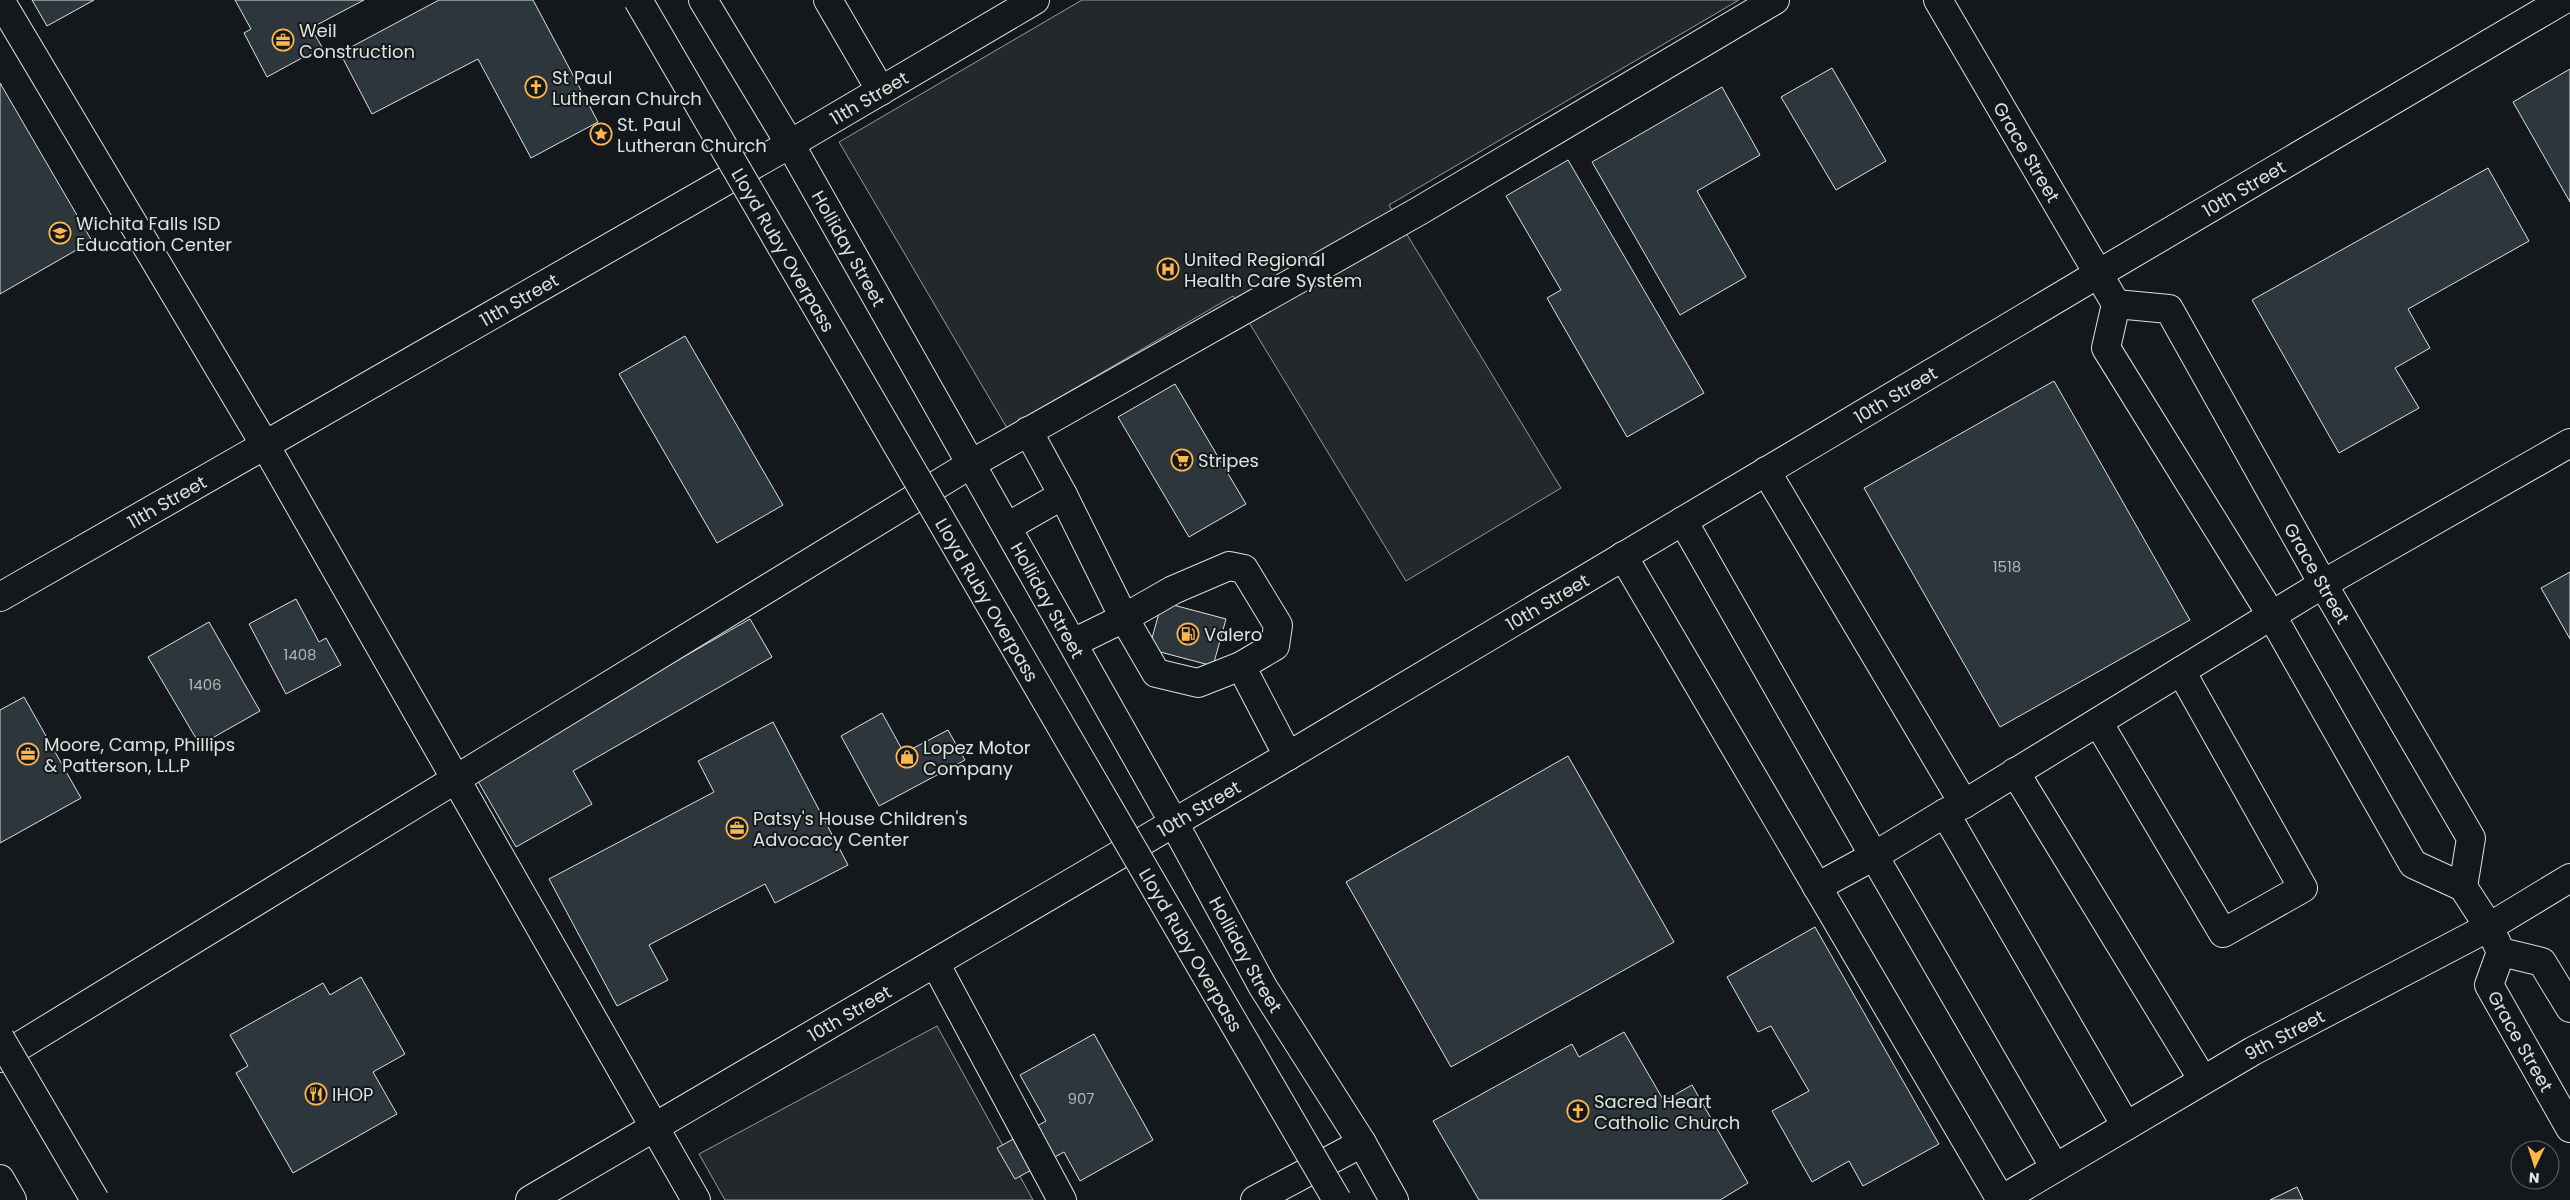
<svg xmlns="http://www.w3.org/2000/svg" width="2570" height="1200" font-family="Poppins,sans-serif">
<rect width="100%" height="100%" fill="#14181c"/>
<path fill="#24282b" stroke="#939e99" d="M 1082,0 L 1739,0 L 1389,205 L 1561,488 L 1406,581 L 1233,296 L 1007,428 L 839,142 Z
M 937,1026 L 1033,1200 L 725,1200 L 699,1154 Z"/>
<path fill="#2c363c" stroke="#d8e6dc" d="M 32,0 L 94,0 L 47,26 Z
M 235,0 L 364,0 L 311,28 L 322,47 L 267,77 L 244,33 L 251,29 Z
M 439,0 L 533,0 L 598,122 L 531,158 L 478,59 L 372,114 L 340,53 Z
M 1832,68 L 1886,161 L 1836,190 L 1781,97 Z
M 2570,69 L 2570,202 L 2513,102 Z
M 0,83 L 92,241 L 0,294 Z
M 1722,87 L 1760,155 L 1697,191 L 1746,277 L 1680,315 L 1592,162 Z
M 1568,160 L 1704,393 L 1627,437 L 1547,298 L 1561,290 L 1506,196 Z
M 2488,168 L 2529,241 L 2408,309 L 2430,348 L 2395,368 L 2419,408 L 2339,453 L 2252,300 Z
M 685,336 L 783,505 L 717,543 L 619,374 Z
M 2054,381 L 2190,620 L 2000,727 L 1864,488 Z
M 1175,384 L 1246,504 L 1189,537 L 1118,417 Z
M 2570,572 L 2570,639 L 2541,588 Z
M 296,599 L 319,642 L 326,638 L 341,665 L 286,694 L 249,624 Z
M 1162,602 L 1226,619 L 1213,666 L 1149,649 Z
M 750,619 L 772,657 L 573,771 L 592,804 L 516,847 L 475,776 Z
M 209,622 L 260,711 L 200,745 L 148,657 Z
M 24,697 L 81,798 L 0,843 L 0,710 Z
M 882,713 L 904,753 L 948,730 L 965,760 L 879,806 L 841,736 Z
M 773,722 L 848,865 L 775,903 L 765,884 L 649,945 L 668,980 L 617,1006 L 549,879 L 714,792 L 698,761 Z
M 1568,756 L 1674,942 L 1451,1067 L 1346,882 Z
M 1815,927 L 1939,1144 L 1863,1186 L 1849,1161 L 1812,1182 L 1772,1111 L 1809,1091 L 1771,1026 L 1758,1032 L 1727,977 Z
M 361,977 L 405,1054 L 373,1072 L 397,1114 L 293,1173 L 236,1073 L 248,1066 L 230,1035 L 323,983 L 330,995 Z
M 1624,1032 L 1664,1101 L 1692,1085 L 1748,1183 L 1720,1200 L 1479,1200 L 1433,1121 L 1572,1044 L 1579,1057 Z
M 1094,1034 L 1153,1140 L 1080,1181 L 1064,1152 L 1015,1179 L 997,1148 L 1046,1121 L 1020,1075 Z
M 2297,1187 L 2303,1200 L 2270,1200 Z"/>
<g fill="none" stroke-linecap="round" stroke-linejoin="round">
<g stroke="#d8e6dc" stroke-width="30">
<g id="minor">
<path d="M 0,0 L 265,445 L 696,1200"/>
<path d="M 828,0 L 881,91"/>
<path id="s1" d="M 1938,0 L 2116,304 L 2106,348 L 2272,616 L 2413,864 L 2463,887 L 2489,927 L 2501,952 L 2489,985 L 2570,1128"/>
<path id="s2" d="M 2116,304 L 2169,309 L 2323,584 L 2471,838 L 2463,887"/>
<path d="M 1028,431 L 1063,495 L 1124,618 L 1173,590 L 1229,566 L 1244,569 L 1278,625 L 1275,646 L 1241,666 L 1288,756"/>
<path d="M 1766,471 L 1964,804"/>
<path d="M 1683,521 L 1874,856 L 1817,887"/>
<path d="M 1007,527 L 1063,495"/>
<path d="M 1623,556 L 2001,1200"/>
<path id="s3" d="M 0,597 L 790,144 L 1035,0"/>
<path d="M 1073,643 L 1124,618 L 1156,673 L 1198,683 L 1241,666"/>
<path d="M 2098,722 L 2223,933 L 2303,888 L 2181,671"/>
<path d="M 2015,772 L 2203,1080"/>
<path d="M 1945,813 L 2126,1126"/>
<path d="M 2501,952 L 2542,962 L 2570,1008"/>
<path d="M 935,963 L 1062,1200"/>
<path d="M 0,1058 L 971,464 L 1419,211 L 1775,0"/>
<path d="M 2055,1168 L 1874,856 L 1945,813 L 1964,804 L 2323,584 L 2570,443"/>
<path id="s4" d="M 530,1200 L 1288,756 L 2098,274 L 2563,0"/>
<path d="M 1255,1200 L 1362,1143"/>
<path id="s5" d="M 2001,1200 L 2253,1051 L 2489,927 L 2570,878"/>
</g>
</g>
<g stroke="#d8e6dc" stroke-width="30">
<g id="major">
<path id="s6" d="M 703,0 L 790,144 L 1174,823 L 1263,987 L 1362,1143 L 1394,1200"/>
<path d="M 0,1179 L 12,1200"/>
</g>
</g>
<use href="#minor" stroke="#14181c" stroke-width="28"/>
<use href="#major" stroke="#14181c" stroke-width="28"/>
<g stroke="#d8e6dc" stroke-width="30" stroke-linecap="butt">
<g id="highway-bridge">
<path id="s7" d="M 638,0 L 1337,1200"/>
<path d="M 0,1038 L 95,1200"/>
</g>
</g>
<use href="#highway-bridge" stroke="#14181c" stroke-width="28"/>
</g>
<defs>
<g id="office-ring" transform="scale(1.125)"><circle r="9.5" fill="#14181c" stroke="#ffb74d" stroke-width="1.5"/><path d="M-6-3h4V-5.5h4V-3h4V5H-6ZM-1-4.5V-3h2v-1.5ZM-6 0V1H6V0Z" fill="#ffb74d"/></g>
<g id="church-ring" transform="scale(1.125)"><circle r="9.5" fill="#14181c" stroke="#ffb74d" stroke-width="1.5"/><path d="M-1.2-6h2.4v3.5h3.3v2.4h-3.3V6h-2.4V-.1h-3.3v-2.4h3.3Z" fill="#ffb74d"/></g>
<g id="sight-ring" transform="scale(1.125)"><circle r="9.5" fill="#14181c" stroke="#ffb74d" stroke-width="1.5"/><path d="M0-6L1.8-2.2L6-1.7L2.9 1.2L3.7 5.4L0 3.3L-3.7 5.4L-2.9 1.2L-6-1.7L-1.8-2.2Z" fill="#ffb74d"/></g>
<g id="school-ring" transform="scale(1.125)"><circle r="9.5" fill="#14181c" stroke="#ffb74d" stroke-width="1.5"/><path d="M0-5L7-2L0 1L-7-2ZM-4 1L0 2.5L4 1V4Q0 6-4 4Z" fill="#ffb74d"/></g>
<g id="hospital-ring" transform="scale(1.125)"><circle r="9.5" fill="#14181c" stroke="#ffb74d" stroke-width="1.5"/><path d="M-5-5h3v3.5h4V-5h3V5h-3V1.5h-4V5h-3Z" fill="#ffb74d"/></g>
<g id="supermarket-ring" transform="scale(1.125)"><circle r="9.5" fill="#14181c" stroke="#ffb74d" stroke-width="1.5"/><path d="M-6-5.5h2.5l.6 2H6L4.5 2H-2.5L-4.4-4H-6ZM-1.5 3.2a1.3 1.3 0 1 0 .1 0ZM3 3.2a1.3 1.3 0 1 0 .1 0Z" fill="#ffb74d"/></g>
<g id="fuel-ring" transform="scale(1.125)"><circle r="9.5" fill="#14181c" stroke="#ffb74d" stroke-width="1.5"/><path d="M-5.5-6h7V0h2V4h1.3V-2.5L3-4.5l.8-.8L6-3V5H2.5V1h-1V6h-7ZM-4.2-4.7v3.2H.2V-4.7Z" fill="#ffb74d"/></g>
<g id="shop-ring" transform="scale(1.125)"><circle r="9.5" fill="#14181c" stroke="#ffb74d" stroke-width="1.5"/><path d="M-5-2.5h2.3a2.7 3.5 0 0 1 5.4 0H5L5.5 6h-11ZM-1.5-2.5h3a1.5 2.3 0 0 0-3 0Z" fill="#ffb74d"/></g>
<g id="restaurant-ring" transform="scale(1.125)"><circle r="9.5" fill="#14181c" stroke="#ffb74d" stroke-width="1.5"/><path d="M-5-6h1v4h1v-4h1v4h1v-4h1v5L-1.5 .5V6h-2V.5L-5-1ZM5-6V6H3V1.5H1.5Q1.5-4 5-6Z" fill="#ffb74d"/></g>
</defs>
<g fill-rule="evenodd">
<use href="#office-ring" x="283" y="40"/>
<use href="#church-ring" x="536" y="87"/>
<use href="#sight-ring" x="601" y="134"/>
<use href="#school-ring" x="60" y="233"/>
<use href="#hospital-ring" x="1168" y="269"/>
<use href="#supermarket-ring" x="1182" y="460"/>
<use href="#fuel-ring" x="1188" y="634"/>
<use href="#office-ring" x="28" y="754"/>
<use href="#shop-ring" x="907" y="757"/>
<use href="#office-ring" x="737" y="828"/>
<use href="#restaurant-ring" x="316" y="1094"/>
<use href="#church-ring" x="1578" y="1111"/>
</g>
<g text-anchor="middle" dominant-baseline="central" stroke-width="4" stroke-linejoin="round" paint-order="stroke">
<g font-size="15" fill="#adbab4">
<text x="2007" y="566">1518</text>
<text x="300" y="654">1408</text>
<text x="205" y="684">1406</text>
<text x="1081" y="1098">907</text>
</g>
<g font-size="18" fill="#d8e6dc" stroke="#14181c" text-anchor="start">
<text x="299" y="30">Weil<tspan x="299" dy="21">Construction</tspan></text>
<text x="552" y="77">St Paul<tspan x="552" dy="21">Lutheran Church</tspan></text>
<text x="617" y="124">St. Paul<tspan x="617" dy="21">Lutheran Church</tspan></text>
<text x="76" y="223">Wichita Falls ISD<tspan x="76" dy="21">Education Center</tspan></text>
<text x="1184" y="259">United Regional<tspan x="1184" dy="21">Health Care System</tspan></text>
<text x="1198" y="460">Stripes</text>
<text x="1204" y="634">Valero</text>
<text x="44" y="744">Moore, Camp, Phillips<tspan x="44" dy="21">&amp; Patterson, L.L.P</tspan></text>
<text x="923" y="747">Lopez Motor<tspan x="923" dy="21">Company</tspan></text>
<text x="753" y="818">Patsy's House Children's<tspan x="753" dy="21">Advocacy Center</tspan></text>
<text x="332" y="1094">IHOP</text>
<text x="1594" y="1101">Sacred Heart<tspan x="1594" dy="21">Catholic Church</tspan></text>
</g>
<g font-size="18" fill="#d8e6dc" stroke="#14181c">
<text stroke="none"><textPath href="#s3" startOffset="1002">11th Street</textPath></text>
<text stroke="none"><textPath href="#s1" startOffset="176">Grace Street</textPath></text>
<text stroke="none"><textPath href="#s4" startOffset="1990">10th Street</textPath></text>
<text stroke="none"><textPath href="#s6" startOffset="288">Holliday Street</textPath></text>
<text stroke="none"><textPath href="#s7" startOffset="289">Lloyd Ruby Overpass</textPath></text>
<text stroke="none"><textPath href="#s3" startOffset="598">11th Street</textPath></text>
<text stroke="none"><textPath href="#s4" startOffset="1585">10th Street</textPath></text>
<text stroke="none"><textPath href="#s3" startOffset="192">11th Street</textPath></text>
<text stroke="none"><textPath href="#s2" startOffset="356">Grace Street</textPath></text>
<text stroke="none"><textPath href="#s7" startOffset="694">Lloyd Ruby Overpass</textPath></text>
<text stroke="none"><textPath href="#s6" startOffset="692">Holliday Street</textPath></text>
<text stroke="none"><textPath href="#s4" startOffset="1180">10th Street</textPath></text>
<text stroke="none"><textPath href="#s4" startOffset="775">10th Street</textPath></text>
<text stroke="none"><textPath href="#s7" startOffset="1099">Lloyd Ruby Overpass</textPath></text>
<text stroke="none"><textPath href="#s6" startOffset="1098">Holliday Street</textPath></text>
<text stroke="none"><textPath href="#s4" startOffset="370">10th Street</textPath></text>
<text stroke="none"><textPath href="#s5" startOffset="328">9th Street</textPath></text>
<text stroke="none"><textPath href="#s1" startOffset="1228">Grace Street</textPath></text>
</g>
</g>
<g transform="translate(2535 1165) rotate(184)"><circle r="24" fill="#14181c" stroke="#626a69"/>
<path d="M0-4L9 19L0 12L-9 19Z" fill="#ffb74d"/>
<text y="-8" font-size="14" font-weight="bold" text-anchor="middle" fill="#d8e6dc">N</text>
</g>
</svg>
